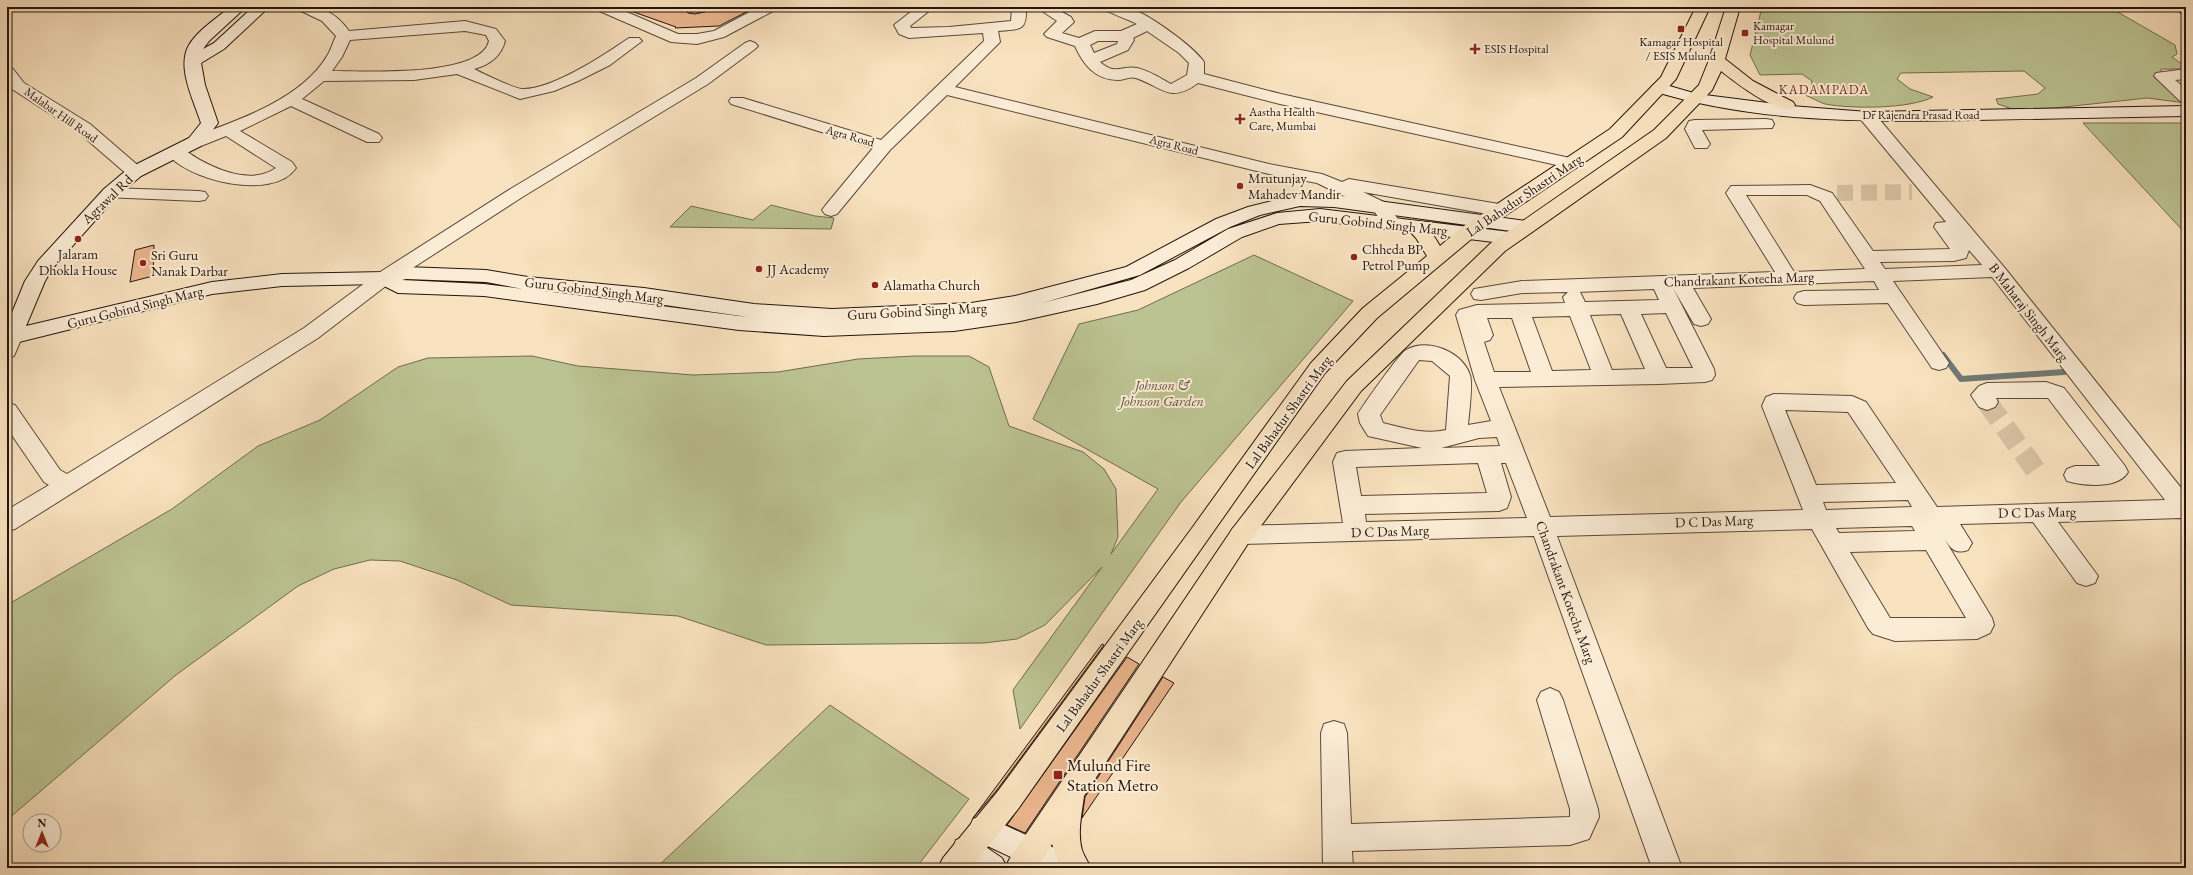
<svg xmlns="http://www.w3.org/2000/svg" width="2193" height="875" font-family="'EB Garamond',serif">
<rect width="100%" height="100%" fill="#f9e2bf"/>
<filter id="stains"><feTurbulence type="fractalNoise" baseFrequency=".005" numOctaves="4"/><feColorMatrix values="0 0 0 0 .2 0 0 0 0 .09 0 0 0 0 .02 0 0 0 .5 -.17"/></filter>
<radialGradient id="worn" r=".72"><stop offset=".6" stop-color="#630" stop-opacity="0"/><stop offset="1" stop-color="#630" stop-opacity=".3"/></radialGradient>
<path fill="#bcc392" stroke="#706c50" d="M 1762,7 L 2109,7 L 2175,45 L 2177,54 L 2172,57 L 2186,67 L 2186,69 L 2161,69 L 2161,78 L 2186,93 L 2186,103 L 2147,98 L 2055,108 L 2012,109 L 1998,104 L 1996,99 L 2038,94 L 2045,88 L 2024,71 L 1901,73 L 1897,79 L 1910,89 L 1933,97 C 1909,109 1852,109 1825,104 C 1819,102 1812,98 1805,95 L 1811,89 L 1812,81 L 1802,74 L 1760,75 L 1750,55 Z
M 2083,123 L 2186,123 L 2186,234 Z
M 771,205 L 815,216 L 834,218 L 831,229 L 670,227 L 691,206 L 753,220 Z
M 1254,255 L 1353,301 L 1181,502 L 1020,729 L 1013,690 L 1102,567 L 1045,625 L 1017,639 L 984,643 L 766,645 L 678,616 L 511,605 L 457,580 L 400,561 L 370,560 L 334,569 L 298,586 L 176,675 L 7,820 L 7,605 L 172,509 L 258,446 L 320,420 L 398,367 L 428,358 L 532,356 L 578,366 L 693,375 L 778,372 L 858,359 L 914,356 L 969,356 L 989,367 L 1009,426 L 1083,452 L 1104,469 L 1116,489 L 1118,537 L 1111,554 L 1158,489 L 1033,419 L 1079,324 L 1138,310 Z
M 830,705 L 969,799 L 916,868 L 656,868 Z"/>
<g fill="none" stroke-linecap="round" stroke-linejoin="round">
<path stroke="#6f7975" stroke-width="6" d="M 1943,355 L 1961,379 L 2064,372"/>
</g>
<path fill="#eab58d" stroke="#25150e" d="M 628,7 L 682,7 L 688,13 L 695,14 L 709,11 L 715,7 L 756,7 L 719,26 L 675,28 L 676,27 L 628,10 Z
M 154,245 L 153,276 L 130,282 L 135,250 Z
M 1102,644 L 1104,645 L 997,790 L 973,818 Z
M 1127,657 L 1139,664 L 1025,833 L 1007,825 Z
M 1163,677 L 1174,683 L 1082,818 L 1085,797 Z"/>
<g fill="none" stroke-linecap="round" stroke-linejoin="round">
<path stroke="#d9c3a4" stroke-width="16" stroke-dasharray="16 8" stroke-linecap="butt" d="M 1837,193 L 1912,192"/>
<path stroke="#d9c3a4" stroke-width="21" stroke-dasharray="21 10" stroke-linecap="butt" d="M 1987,402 L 2037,472"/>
<g stroke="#5a483a" stroke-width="2">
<path id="street" d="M 297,7 C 321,7 334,10 349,31 L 465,21 L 496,29 L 505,41 C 501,57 489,65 474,69 C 484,74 513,88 522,89 C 552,90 604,55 629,38 L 639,38 L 642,41 L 610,65 L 578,81 L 554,91 L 520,99 L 457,74 L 414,80 L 324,81 L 302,99 L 379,134 L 382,138 L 379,142 L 367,142 L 291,106 L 240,131 L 292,162 L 296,168 C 273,202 185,180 166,152 L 169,148 C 182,145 189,154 200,160 C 222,172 253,184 276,168 L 226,136 L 201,146 L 189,146 L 186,142 L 189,138 C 234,122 301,100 327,56 C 331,50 333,42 336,36 L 322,21 L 299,10 ZM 465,31 L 486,35 L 489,41 C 481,78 363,71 332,71 L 342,57 L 350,40 Z
M 595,7 L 615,7 L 678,34 L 697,34 L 714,31 L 759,7 L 777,7 L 775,10 L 724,37 L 697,44 L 671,42 L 597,10 Z
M 683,7 L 711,7 L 709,10 C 700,12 689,16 683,7 Z
M 917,7 L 934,7 L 910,26 L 911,28 L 949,27 L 1011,21 L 1012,7 L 1026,7 C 1027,32 1020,29 998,31 L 1000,42 L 955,87 L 1269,164 L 1322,174 L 1342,182 L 1349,179 L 1499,204 L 1505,206 L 1508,210 L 1505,214 L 1499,216 L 1363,192 L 1386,203 L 1401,223 L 1399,227 L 1392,229 L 1385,227 L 1374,211 L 1317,183 L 1269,174 L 947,95 L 890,150 L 837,214 L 831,216 L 825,214 L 822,210 L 825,206 L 873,148 L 731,104 L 729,101 L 731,98 L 743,98 L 881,140 L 984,41 L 983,33 L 909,38 L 899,34 L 894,25 Z
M 1045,7 L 1063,7 L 1060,11 L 1071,17 L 1074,22 L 1062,33 L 1079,38 L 1095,31 L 1121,31 L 1137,24 C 1130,20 1102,10 1100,7 C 1108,7 1117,6 1125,7 C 1144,10 1193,46 1204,62 L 1204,74 L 1281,94 L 1570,158 L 1576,159 L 1579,163 L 1576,167 L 1570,168 L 1280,104 L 1198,83 C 1170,104 1162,87 1136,78 C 1130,76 1124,80 1118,80 C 1095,80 1083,64 1075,46 L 1047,37 L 1044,34 L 1057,21 L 1042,11 ZM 1147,31 L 1179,53 L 1189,63 L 1187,75 L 1171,84 C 1160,78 1150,71 1137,68 C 1121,65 1116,76 1100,62 L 1128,50 L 1134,40 L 1133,38 ZM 1098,41 L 1118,41 L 1117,44 L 1094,53 L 1090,45 Z
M 2174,7 L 2186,7 L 2186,14 L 2181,13 Z
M 750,41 L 755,43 L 758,46 L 755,49 L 708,84 L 524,196 L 391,282 L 318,338 L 15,529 L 7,531 L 7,510 L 49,485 L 44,482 L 7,428 L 7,403 L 15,405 L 60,470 L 67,474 L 304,328 L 377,274 L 512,188 L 696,78 L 745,43 Z
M 7,67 L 13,69 L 24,83 L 90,124 L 141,168 L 144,172 L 141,176 L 135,177 L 129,176 L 78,132 L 12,89 L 7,83 Z
M 2186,69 L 2186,79 L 2175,80 L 2186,89 L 2186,103 L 2180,101 L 2154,76 L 2156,73 Z
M 1868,112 L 1874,113 L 2004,267 L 2186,494 L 2186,520 L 2180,518 L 2058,522 L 2098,576 L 2095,583 L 2086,586 L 2077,583 L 2033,522 L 1960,524 L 1972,543 L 1968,550 C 1956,554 1952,550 1945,540 L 1992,618 L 1994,625 L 1990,633 L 1977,639 L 1895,641 L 1873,634 L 1868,628 L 1812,529 L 1557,536 L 1682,868 L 1652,868 L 1534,536 L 1241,544 L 1233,542 L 1229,535 L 1233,528 L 1241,526 L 1343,523 L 1333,462 L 1337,453 L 1345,451 L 1422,448 L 1368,436 L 1360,423 L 1358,414 C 1363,405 1400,353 1406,350 C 1427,337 1463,352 1470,375 C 1473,384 1469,414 1468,425 L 1491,421 L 1475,380 L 1456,315 L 1459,310 L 1477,305 L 1565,303 L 1563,297 L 1568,292 L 1522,293 L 1481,300 L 1474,299 L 1471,294 L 1474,289 L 1522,281 L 1775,272 L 1726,193 L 1731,186 L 1810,185 L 1832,193 L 1873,251 L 1950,249 L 1934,227 L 1936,223 L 1946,222 L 1862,121 L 1860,117 L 1862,113 ZM 1746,195 L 1807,195 L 1820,201 L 1865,269 L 1794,272 ZM 1969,250 L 1982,265 L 1885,269 L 1880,262 L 1954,261 L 1966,258 ZM 1992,277 L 2165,500 L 1937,507 L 1866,402 L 1852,396 L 1774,394 L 1766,397 L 1762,406 L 1803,510 L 1550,517 L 1499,387 L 1659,384 L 1705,382 L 1712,380 L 1715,375 L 1714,369 L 1673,288 L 1694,324 L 1701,326 L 1708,324 L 1711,319 L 1693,288 L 1874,281 L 1879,290 L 1804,291 L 1797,293 L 1794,298 L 1797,303 L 1804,305 L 1888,303 L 1932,368 L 1939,370 L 1946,368 L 1949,363 L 1893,281 ZM 1654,289 L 1659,300 L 1585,302 L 1580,292 L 1577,292 ZM 1666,313 L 1693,368 L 1666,368 L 1641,314 ZM 1621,314 L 1645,369 L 1612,370 L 1590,315 ZM 1570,316 L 1591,370 L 1552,371 L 1532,317 ZM 1487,318 L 1512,318 L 1531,372 L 1494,372 L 1484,342 L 1490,340 L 1493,335 ZM 1419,360 L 1432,361 L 1450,376 L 1446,430 C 1425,435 1404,428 1383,423 L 1380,415 ZM 1785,410 L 1848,412 L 1896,483 L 1816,485 ZM 1497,437 L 1500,446 L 1441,448 L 1479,438 ZM 1478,463 L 1487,493 L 1361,496 L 1356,467 ZM 1501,463 L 1506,463 L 1527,518 L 1366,522 L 1365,514 L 1499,511 L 1507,508 L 1511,497 ZM 1908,500 L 1912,507 L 1826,510 L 1823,502 ZM 1912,526 L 1915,531 L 1839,533 L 1836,528 ZM 1926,550 L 1966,618 L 1890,618 L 1850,552 Z
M 1766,119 L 1772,120 L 1774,124 L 1772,128 L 1702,130 L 1710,144 L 1707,148 L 1695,148 L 1685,129 L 1689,121 L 1695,120 Z
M 110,188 L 199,191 L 205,192 L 208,196 L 205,200 L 199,201 L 104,197 L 101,193 L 104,189 Z
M 12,330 L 19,332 L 22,337 L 14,356 L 7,358 L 7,331 Z
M 2046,382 L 2064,388 L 2125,466 L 2128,472 C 2119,489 2084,486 2067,481 L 2064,475 L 2067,469 L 2075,466 L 2100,466 L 2048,398 L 1996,398 L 1998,402 L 1995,407 L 1987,410 L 1979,407 L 1971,395 L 1979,386 L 1987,383 Z
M 1550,688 L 1559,692 L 1563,700 L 1598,809 L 1599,817 L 1589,839 L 1570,845 L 1352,851 L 1353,868 L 1323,868 L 1321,733 L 1324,724 L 1334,721 L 1344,724 L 1347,733 L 1351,824 L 1570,817 L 1570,809 L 1537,700 L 1541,692 Z"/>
</g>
<g stroke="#25150e" stroke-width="2">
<path id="secondary" d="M 230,7 L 246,7 L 209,41 L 203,49 L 214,43 L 253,7 L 269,7 L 224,49 L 201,63 L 205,85 L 218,123 L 201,146 L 141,176 L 116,197 L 52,269 L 45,281 L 26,326 L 212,282 L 282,274 L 384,272 L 406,267 L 486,270 L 528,277 L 644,288 L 754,304 L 832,309 L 971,303 L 1015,296 L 1126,267 L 1216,219 L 1248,207 L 1300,194 L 1334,195 L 1526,221 L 1533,223 L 1535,227 L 1533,231 L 1526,233 L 1334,207 L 1300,206 L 1260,215 L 1230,227 L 1140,275 L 1042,303 L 1131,280 L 1175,260 L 1228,229 L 1277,213 L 1320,209 L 1510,232 L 1517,234 L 1519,238 L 1517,242 L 1510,244 L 1320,221 L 1279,224 L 1242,237 L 1189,268 L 1145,290 L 1097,304 L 1016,322 L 954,331 L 824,336 L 739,330 L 484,296 L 398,293 L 380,284 L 282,286 L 212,294 L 7,345 L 7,325 L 25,281 L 38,261 L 104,189 L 129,168 L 189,138 L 201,123 C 194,101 176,67 189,45 C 198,30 217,18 230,7 ZM 406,279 L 486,282 L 523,289 L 484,284 L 402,280 ZM 537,290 L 644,302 L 748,317 L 739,316 Z
M 1659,83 L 1697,94 L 1791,106 L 1868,112 L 2186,106 L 2186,116 C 2115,117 2045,119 1974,120 C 1867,122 1756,123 1653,91 L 1651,88 L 1653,85 Z
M 983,815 L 1076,858 L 1081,868 L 1034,868 L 977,841 L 1002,858 L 1007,868 C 984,868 962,875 952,850 L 956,840 L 966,836 L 973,839 L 969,829 L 973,819 Z"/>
</g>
<g stroke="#25150e" stroke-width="2">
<path id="primary" d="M 1696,7 L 1710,7 L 1676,79 L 1622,137 L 1475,236 L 1377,318 L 1325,373 L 1018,809 L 971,868 L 938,868 L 943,858 L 998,791 L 1192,528 L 1311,363 L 1363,308 L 1427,256 L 1416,238 L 1405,226 L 1407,222 C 1424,218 1432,233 1440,246 L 1461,228 L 1610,129 L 1661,77 Z
M 1726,7 L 1740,7 L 1725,59 L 1753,81 L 1793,102 L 1795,105 L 1793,108 C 1774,113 1735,82 1721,71 L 1712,90 L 1666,138 L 1505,251 L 1361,391 L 1249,542 L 1084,796 C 1082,813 1077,833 1082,850 C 1084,856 1088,862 1091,868 L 1060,868 L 1052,844 L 1037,868 L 1005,868 L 1010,858 L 1233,528 L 1347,381 L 1491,243 L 1654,130 L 1699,85 L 1709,60 Z"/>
</g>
<use href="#street" fill="#fbecd5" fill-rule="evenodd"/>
<use href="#secondary" fill="#fbecd5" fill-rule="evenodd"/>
<use href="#primary" fill="#f9e2bf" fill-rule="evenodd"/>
</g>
<g fill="#8f2418" stroke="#fbecd5" stroke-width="1.5">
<rect x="1677" y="25" width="8" height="8" rx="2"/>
<rect x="1741" y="29" width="8" height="8" rx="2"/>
<path d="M1473 43h4v4h4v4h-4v4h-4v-4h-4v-4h4z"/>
<path d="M1238 113h4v4h4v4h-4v4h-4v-4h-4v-4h4z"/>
<circle cx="1240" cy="186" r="4"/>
<circle cx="78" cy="239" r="4"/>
<circle cx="1354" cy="257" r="4"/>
<circle cx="143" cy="263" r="4"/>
<circle cx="759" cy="269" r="4"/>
<circle cx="875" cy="285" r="4"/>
<rect x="1053" y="770" width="10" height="10" rx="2"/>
</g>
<g text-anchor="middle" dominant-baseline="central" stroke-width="4" stroke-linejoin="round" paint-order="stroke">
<g font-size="12" fill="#25150e" stroke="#fbecd5" text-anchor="start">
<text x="1753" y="26">Kamagar<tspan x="1753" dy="14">Hospital Mulund</tspan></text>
<text x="1681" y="42" text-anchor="middle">Kamagar Hospital<tspan x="1681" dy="14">/ ESIS Mulund</tspan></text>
<text x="1484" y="49">ESIS Hospital</text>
<text x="1249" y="112">Aastha Health<tspan x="1249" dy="14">Care, Mumbai</tspan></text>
</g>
<g font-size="12" fill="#25150e" stroke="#fbecd5">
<text transform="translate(61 115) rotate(35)">Malabar Hill Road</text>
<text x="1921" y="115">Dr Rajendra Prasad Road</text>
<text transform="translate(850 136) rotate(16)">Agra Road</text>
<text transform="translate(1174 145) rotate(14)">Agra Road</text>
</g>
<g font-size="13" letter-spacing="1" fill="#7a1f14" stroke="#fbecd5">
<text x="1824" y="89">KADAMPADA</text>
</g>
<g font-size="14" fill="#25150e" stroke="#fbecd5" text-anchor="start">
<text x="1248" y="178">Mrutunjay<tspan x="1248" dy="16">Mahadev Mandir</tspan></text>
<text x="1362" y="249">Chheda BP<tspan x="1362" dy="16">Petrol Pump</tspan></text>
<text x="78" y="254" text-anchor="middle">Jalaram<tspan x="78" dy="16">Dhokla House</tspan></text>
<text x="151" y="255">Sri Guru<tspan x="151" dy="16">Nanak Darbar</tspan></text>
<text x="767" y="269">JJ Academy</text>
<text x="883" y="285">Alamatha Church</text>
</g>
<g font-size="14" fill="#25150e" stroke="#fbecd5">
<text transform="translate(1524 195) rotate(-34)">Lal Bahadur Shastri Marg</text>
<text transform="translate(107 199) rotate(-44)">Agrawal Rd</text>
<text transform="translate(1378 223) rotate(6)">Guru Gobind Singh Marg</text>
<text transform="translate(1739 279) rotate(-2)">Chandrakant Kotecha Marg</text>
<text transform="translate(594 290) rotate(7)">Guru Gobind Singh Marg</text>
<text transform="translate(135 307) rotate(-14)">Guru Gobind Singh Marg</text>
<text transform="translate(917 311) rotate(-3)">Guru Gobind Singh Marg</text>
<text transform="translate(2029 312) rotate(52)">B Maharaj Singh Marg</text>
<text transform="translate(1288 412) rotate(-54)">Lal Bahadur Shastri Marg</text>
<text transform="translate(2037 512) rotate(-1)">D C Das Marg</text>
<text transform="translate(1714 521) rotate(-2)">D C Das Marg</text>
<text transform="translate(1390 531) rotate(-2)">D C Das Marg</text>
<text transform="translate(1566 592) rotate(70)">Chandrakant Kotecha Marg</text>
<text transform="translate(1099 675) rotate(-54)">Lal Bahadur Shastri Marg</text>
</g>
<g font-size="14" font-style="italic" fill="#5a523c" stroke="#fbecd5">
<text x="1162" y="385">Johnson &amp;<tspan x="1162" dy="16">Johnson Garden</tspan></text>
</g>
<g font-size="17" fill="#25150e" stroke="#fbecd5" text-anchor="start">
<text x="1067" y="765">Mulund Fire<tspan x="1067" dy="20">Station Metro</tspan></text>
</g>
</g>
<rect width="2193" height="875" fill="none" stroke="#f9e2bf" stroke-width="24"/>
<rect x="8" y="8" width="2177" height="859" fill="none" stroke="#25150e" stroke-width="2"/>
<rect x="12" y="12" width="2169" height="851" fill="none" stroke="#25150e"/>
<g transform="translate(42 833)"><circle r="19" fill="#fbecd5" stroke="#a59685"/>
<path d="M0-3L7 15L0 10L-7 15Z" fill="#8f2418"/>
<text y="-6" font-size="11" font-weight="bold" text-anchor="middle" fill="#25150e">N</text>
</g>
<rect width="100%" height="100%" filter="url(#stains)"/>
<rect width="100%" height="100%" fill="url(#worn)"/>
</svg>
